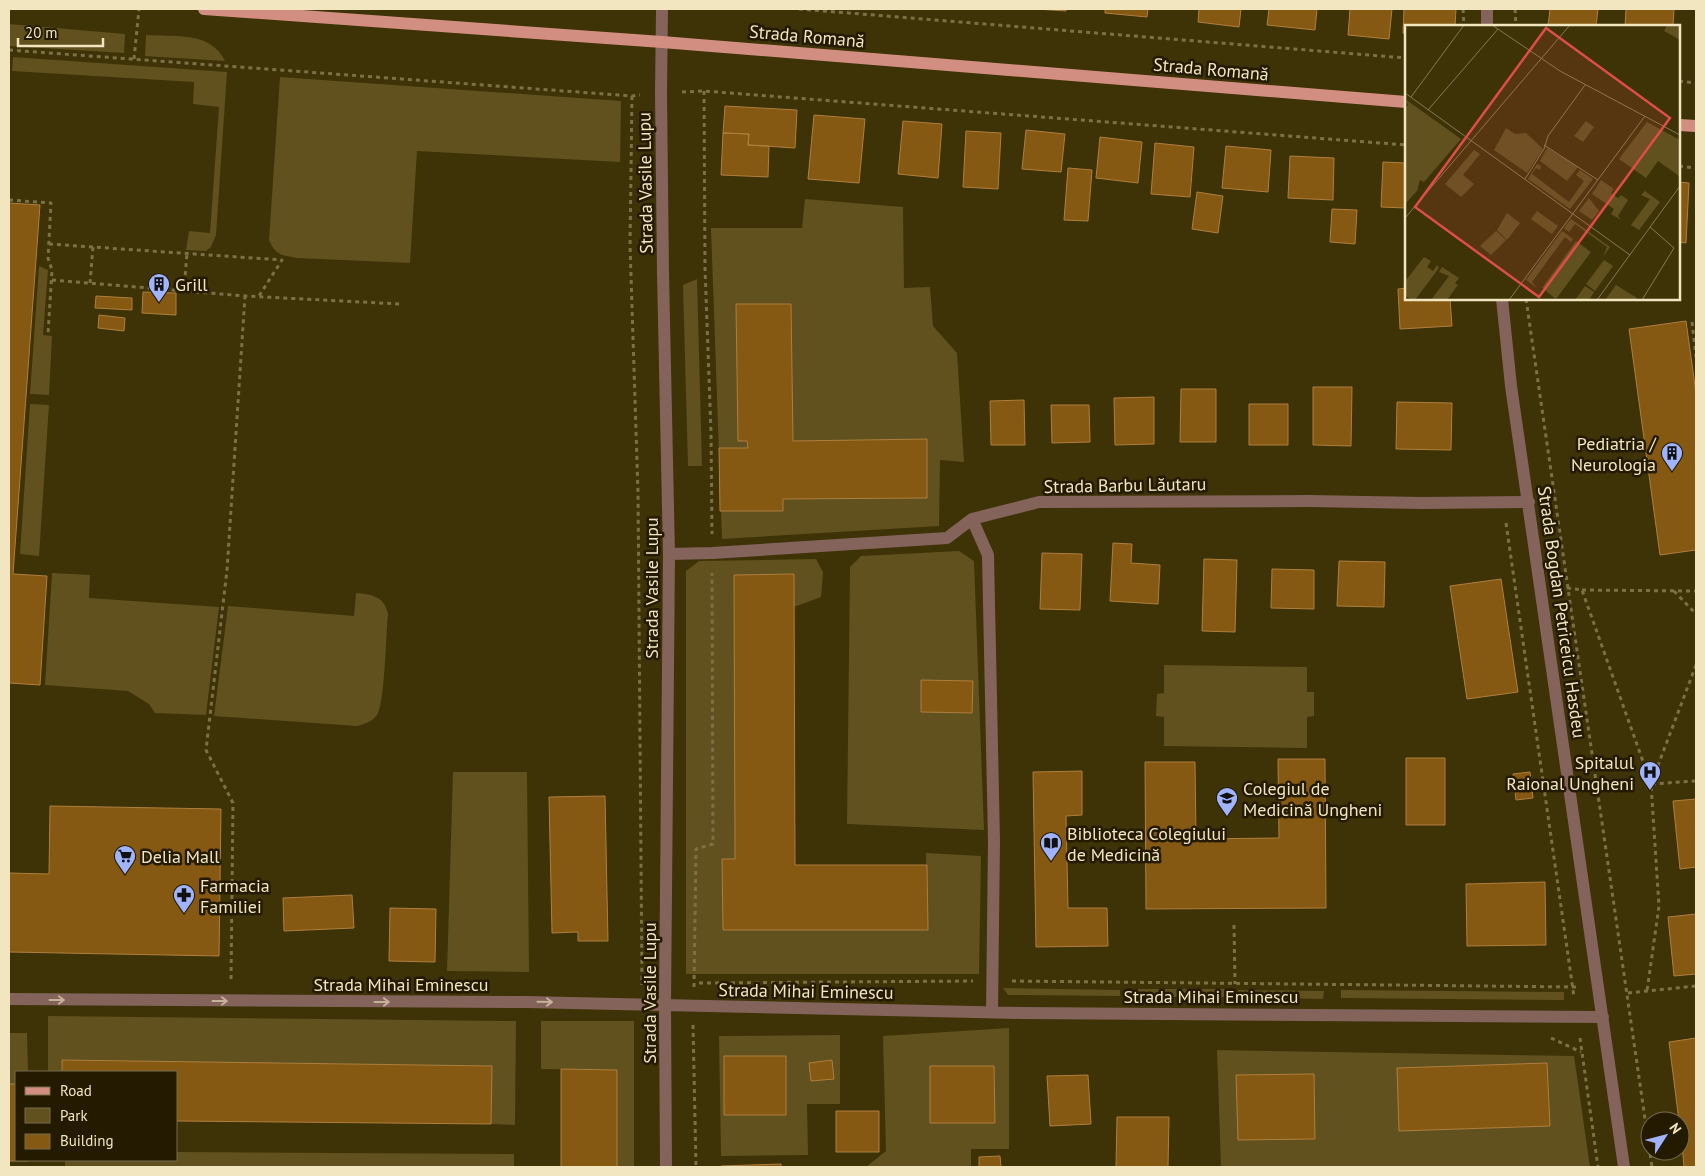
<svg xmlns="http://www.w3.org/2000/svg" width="1705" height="1176" font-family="'PT Sans',sans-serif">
<rect width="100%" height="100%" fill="#3e3207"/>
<path fill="#60511f" d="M 9,24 L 125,34 L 124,53 L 9,46 Z
M 146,35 C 174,37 211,31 225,61 L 145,56 Z
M 13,57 L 227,72 L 216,235 L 211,247 L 206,251 L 186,250 L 189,231 L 210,233 L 219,107 L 193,104 L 194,82 L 12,71 Z
M 280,77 L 621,101 L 620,162 L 417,151 L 410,263 L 297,258 C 282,255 276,256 269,240 Z
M 805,199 L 903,207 L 904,288 L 930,287 L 933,326 L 957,353 L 964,462 L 940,460 L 939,526 L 722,539 L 711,228 L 802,228 Z
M 39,266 L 48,270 L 43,335 L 52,336 L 49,395 L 30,394 Z
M 697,279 L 702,466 L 688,466 L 683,285 Z
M 30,404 L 49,405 L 39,556 L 20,554 Z
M 959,551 L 974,561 L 984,830 L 847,824 L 850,567 L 861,556 Z
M 816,559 L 823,572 L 821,597 L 794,607 L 794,574 L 734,575 L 735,859 L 722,860 L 723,930 L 927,930 L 926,853 L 981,856 L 979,974 L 686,974 L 686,571 L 699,561 Z
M 52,573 L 90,575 L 89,598 L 219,607 L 206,715 L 155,713 L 149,704 L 128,691 L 45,685 Z
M 356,593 C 370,594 385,596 388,614 C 386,631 385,705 377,715 C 372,722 364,724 357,726 L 214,716 L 228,606 L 354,616 Z
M 1164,665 L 1307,667 L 1307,692 L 1314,692 L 1314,716 L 1307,717 L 1307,748 L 1164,746 L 1164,717 L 1156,716 L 1157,694 L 1164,693 Z
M 453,772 L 527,772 L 529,972 L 447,971 Z
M 1003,988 L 1120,990 L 1120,996 L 1008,995 Z
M 1138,989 L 1228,989 L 1228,997 L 1138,997 Z
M 1238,990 L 1324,991 L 1323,999 L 1238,997 Z
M 1341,990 L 1564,992 L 1564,1000 L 1341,998 Z
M 48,1016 L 516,1021 L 515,1125 L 491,1124 L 492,1066 L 62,1060 L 62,1072 L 48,1072 Z
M 541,1021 L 634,1021 L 634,1167 L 617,1167 L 617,1070 L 541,1069 Z
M 1009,1028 L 1009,1149 L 971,1149 L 971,1167 L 866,1167 L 886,1151 L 883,1036 Z
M 9,1033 L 27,1033 L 28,1072 L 16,1072 L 16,1084 L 9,1084 Z
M 840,1035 L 840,1104 L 807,1104 L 808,1155 L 721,1156 L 719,1036 Z
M 1217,1050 L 1574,1056 L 1590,1167 L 1221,1167 Z
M 176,1152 L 514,1154 L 514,1167 L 65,1167 L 65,1160 L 176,1160 Z"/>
<path fill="#865913" stroke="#ae7f3e" d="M 1036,9 L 1066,9 L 1066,11 Z
M 1105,9 L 1148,9 L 1147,17 L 1105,13 Z
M 1199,9 L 1241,9 L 1239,27 L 1198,22 Z
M 1269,9 L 1317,9 L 1315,30 L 1267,25 Z
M 1350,9 L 1392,9 L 1389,39 L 1348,35 Z
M 1404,9 L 1456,9 L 1455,26 L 1406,26 L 1406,33 L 1403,33 Z
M 1550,9 L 1598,9 L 1596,26 L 1548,26 Z
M 1626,9 L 1674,9 L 1673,26 L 1625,26 Z
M 725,106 L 797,110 L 795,148 L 748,145 L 749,134 L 723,133 Z
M 814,115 L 865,119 L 859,183 L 808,179 Z
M 903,121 L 942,124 L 938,178 L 898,174 Z
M 1026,130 L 1065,134 L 1061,172 L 1022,169 Z
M 966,131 L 1001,133 L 998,189 L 963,187 Z
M 723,133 L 749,134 L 748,145 L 769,146 L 768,177 L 721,175 Z
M 1100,137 L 1142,142 L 1138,183 L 1096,178 Z
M 1155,143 L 1194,147 L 1190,197 L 1151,194 Z
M 1226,146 L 1271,150 L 1268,192 L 1222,188 Z
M 1290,156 L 1334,158 L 1333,200 L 1288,198 Z
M 1383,162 L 1406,163 L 1406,208 L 1381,207 Z
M 1068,168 L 1092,170 L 1088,221 L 1064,220 Z
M 1679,182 L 1689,183 L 1686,243 L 1679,242 Z
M 1197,192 L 1223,196 L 1218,233 L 1192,229 Z
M 9,203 L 40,205 L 13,574 L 47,576 L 40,685 L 9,683 Z
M 1332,209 L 1357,210 L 1355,244 L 1330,242 Z
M 1406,288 L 1406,299 L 1450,299 L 1452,326 L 1400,329 L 1398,289 Z
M 143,292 L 176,293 L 176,315 L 142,313 Z
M 96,296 L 132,298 L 132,310 L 95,308 Z
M 736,304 L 791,304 L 793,441 L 927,439 L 927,498 L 783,499 L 783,511 L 720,511 L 719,448 L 748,448 L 747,441 L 738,441 Z
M 99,315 L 125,318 L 124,331 L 98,328 Z
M 1686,321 L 1696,393 L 1696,550 L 1660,555 L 1629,329 Z
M 1313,387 L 1352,387 L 1351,446 L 1313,445 Z
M 1181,389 L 1216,389 L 1216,442 L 1180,442 Z
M 1154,397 L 1154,444 L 1115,445 L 1114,398 Z
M 1024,400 L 1025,445 L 991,445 L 990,401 Z
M 1397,402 L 1452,403 L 1451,450 L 1396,449 Z
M 1249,404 L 1288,404 L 1288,445 L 1249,445 Z
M 1051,405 L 1089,405 L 1090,442 L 1052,443 Z
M 1113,543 L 1132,544 L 1131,563 L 1160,565 L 1158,604 L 1110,601 Z
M 1042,553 L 1082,554 L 1080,610 L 1040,609 Z
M 1204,559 L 1237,560 L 1235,632 L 1202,631 Z
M 1339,561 L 1385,562 L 1384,607 L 1337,606 Z
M 1272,569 L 1314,570 L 1314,609 L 1271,608 Z
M 794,574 L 795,865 L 927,865 L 928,930 L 723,930 L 722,859 L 735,859 L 734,575 Z
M 1501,579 L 1518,692 L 1467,699 L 1450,586 Z
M 921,680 L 973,681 L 972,713 L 921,712 Z
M 1406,758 L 1445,758 L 1445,825 L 1406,825 Z
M 1278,759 L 1325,759 L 1326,908 L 1146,909 L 1145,762 L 1195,762 L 1196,839 L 1279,838 Z
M 1082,771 L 1082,815 L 1066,816 L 1068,908 L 1107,908 L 1108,946 L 1036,947 L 1033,772 Z
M 1530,772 L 1533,798 L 1516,800 L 1513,774 Z
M 605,796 L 608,941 L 578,941 L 578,932 L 552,933 L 549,797 Z
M 1696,799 L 1696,867 L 1680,869 L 1673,801 Z
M 50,806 L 221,809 L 219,956 L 9,952 L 9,873 L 49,874 Z
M 1545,882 L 1546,945 L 1467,946 L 1466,884 Z
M 352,895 L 354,928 L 284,931 L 283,898 Z
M 390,908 L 436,909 L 435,962 L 389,961 Z
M 1696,914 L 1696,974 L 1674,976 L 1668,917 Z
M 1696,1038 L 1696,1167 L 1684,1167 L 1680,1121 L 1679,1121 L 1669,1042 Z
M 724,1056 L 786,1056 L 786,1115 L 724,1115 Z
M 62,1060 L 492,1066 L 491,1124 L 176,1121 L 176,1072 L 62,1072 Z
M 832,1060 L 834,1079 L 811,1081 L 809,1063 Z
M 1547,1063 L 1550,1126 L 1399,1131 L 1397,1068 Z
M 930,1066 L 994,1066 L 995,1123 L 930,1123 Z
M 561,1069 L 617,1070 L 617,1167 L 561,1167 Z
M 1314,1074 L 1315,1139 L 1238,1140 L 1236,1075 Z
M 1088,1075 L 1091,1124 L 1050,1126 L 1047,1076 Z
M 9,1084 L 16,1084 L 16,1160 L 28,1160 L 28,1161 L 9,1161 Z
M 836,1111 L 879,1111 L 879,1152 L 836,1152 Z
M 1117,1117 L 1169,1117 L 1168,1167 L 1116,1167 Z
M 1000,1156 L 1001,1167 L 979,1167 L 979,1157 Z
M 781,1164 L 781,1167 L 721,1167 L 721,1166 Z"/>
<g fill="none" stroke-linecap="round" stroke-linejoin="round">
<path stroke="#7c7047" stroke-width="3" stroke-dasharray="4 4" stroke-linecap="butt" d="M 799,9 L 1406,58
M 1463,9 L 1464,26
M 1515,9 L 1516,26
M 9,50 L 632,96 L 640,95
M 134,59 L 139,9
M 1679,81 L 1696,83
M 704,91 L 705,268 L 711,432 L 712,534
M 682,92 L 704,91 L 1406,145
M 632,96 L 630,245 L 638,492 L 642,985
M 1679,166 L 1696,168
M 9,200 L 51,203 L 48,258 L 52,270 L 48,334
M 49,244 L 282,260 L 259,296
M 52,280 L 245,296 L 400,304
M 90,283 L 93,247
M 184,291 L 187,253
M 1526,299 L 1652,1167
M 1692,322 L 1696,357
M 1506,523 L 1574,997
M 1567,588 L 1582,590 L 1651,784 L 1659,906 L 1647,991
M 1582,590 L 1696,591
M 1674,591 L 1696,614
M 1696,665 L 1651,784 L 1696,781
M 1234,925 L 1235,984
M 231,979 L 233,803 L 206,750 L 227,570 L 245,296
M 1012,981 L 1578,987
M 699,983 L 973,981
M 694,987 L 696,849 L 713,844 L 712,573
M 1628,993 L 1696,986
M 693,1025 L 696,1167
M 1551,1038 L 1581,1052
M 1580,1038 L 1598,1167"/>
<path stroke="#84635b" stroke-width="12" d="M 662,9 L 661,93 L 663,273 L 669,554 L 665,1005 L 666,1167
M 1487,9 L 1487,26
M 1502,299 L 1511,386 L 1624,1167
M 972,519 L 988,555 L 994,841 L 992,1012
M 669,554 L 712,553 L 947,538 L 972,519 L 1039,502 L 1310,501 L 1422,503 L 1529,502
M 9,999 L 526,1002 L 1022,1013 L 1603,1017"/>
<path stroke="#d28f81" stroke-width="12" d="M 204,9 L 662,42 L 1406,102
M 1679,125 L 1696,126"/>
</g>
<defs><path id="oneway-shaft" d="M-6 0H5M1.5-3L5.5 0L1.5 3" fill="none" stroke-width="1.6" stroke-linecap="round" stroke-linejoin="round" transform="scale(1.25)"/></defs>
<g stroke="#c6b298">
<use href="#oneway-shaft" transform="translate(57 1000)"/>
<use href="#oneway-shaft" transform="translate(220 1001)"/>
<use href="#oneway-shaft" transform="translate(382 1002)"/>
<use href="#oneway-shaft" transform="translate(545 1002) rotate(1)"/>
</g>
<defs>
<g id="building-pin" transform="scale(1.125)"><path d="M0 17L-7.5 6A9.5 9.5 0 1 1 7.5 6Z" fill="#a0b3fd" stroke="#231a00"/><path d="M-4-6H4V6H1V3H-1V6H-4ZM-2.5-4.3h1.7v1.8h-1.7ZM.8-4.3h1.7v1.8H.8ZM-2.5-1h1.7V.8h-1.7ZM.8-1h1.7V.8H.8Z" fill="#111"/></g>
<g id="hospital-pin" transform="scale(1.125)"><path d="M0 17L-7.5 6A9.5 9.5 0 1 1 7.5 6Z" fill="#a0b3fd" stroke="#231a00"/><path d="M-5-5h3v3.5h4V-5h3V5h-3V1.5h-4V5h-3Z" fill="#111"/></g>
<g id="university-pin" transform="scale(1.125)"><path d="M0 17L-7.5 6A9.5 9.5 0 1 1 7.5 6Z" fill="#a0b3fd" stroke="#231a00"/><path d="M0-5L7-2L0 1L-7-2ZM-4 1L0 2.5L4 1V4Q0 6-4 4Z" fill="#111"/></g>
<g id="library-pin" transform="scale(1.125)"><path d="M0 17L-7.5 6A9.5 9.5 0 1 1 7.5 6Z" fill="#a0b3fd" stroke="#231a00"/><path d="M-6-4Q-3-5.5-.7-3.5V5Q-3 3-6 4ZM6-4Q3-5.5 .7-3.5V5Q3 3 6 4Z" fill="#111"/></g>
<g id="supermarket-pin" transform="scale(1.125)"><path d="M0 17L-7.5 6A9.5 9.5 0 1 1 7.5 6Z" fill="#a0b3fd" stroke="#231a00"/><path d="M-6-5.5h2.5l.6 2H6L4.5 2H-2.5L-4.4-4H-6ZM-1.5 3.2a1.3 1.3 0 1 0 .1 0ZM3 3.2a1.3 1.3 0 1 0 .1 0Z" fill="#111"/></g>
<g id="pharmacy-pin" transform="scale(1.125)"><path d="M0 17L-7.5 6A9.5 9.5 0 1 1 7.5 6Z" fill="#a0b3fd" stroke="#231a00"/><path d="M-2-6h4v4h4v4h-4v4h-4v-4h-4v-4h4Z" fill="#111"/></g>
</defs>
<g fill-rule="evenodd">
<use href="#building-pin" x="159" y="284"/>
<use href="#building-pin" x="1672" y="453"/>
<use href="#hospital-pin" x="1650" y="772"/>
<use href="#university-pin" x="1227" y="798"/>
<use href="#library-pin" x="1051" y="843"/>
<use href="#supermarket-pin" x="125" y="856"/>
<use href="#pharmacy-pin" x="184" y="895"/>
</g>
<g text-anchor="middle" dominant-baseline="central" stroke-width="5" stroke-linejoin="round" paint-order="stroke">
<g font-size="18" fill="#f2e6c1" stroke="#231a00">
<text transform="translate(807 36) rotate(5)">Strada Romană</text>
<text transform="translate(1211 69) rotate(5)">Strada Romană</text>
<text transform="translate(645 183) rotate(-91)">Strada Vasile Lupu</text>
<text transform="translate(1125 485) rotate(-1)">Strada Barbu Lăutaru</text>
<text transform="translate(651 588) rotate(-90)">Strada Vasile Lupu</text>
<text transform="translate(1562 612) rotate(82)">Strada Bogdan Petriceicu Hasdeu</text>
<text x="401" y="984">Strada Mihai Eminescu</text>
<text transform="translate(806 991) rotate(1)">Strada Mihai Eminescu</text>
<text transform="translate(649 993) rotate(-90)">Strada Vasile Lupu</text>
<text x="1211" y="996">Strada Mihai Eminescu</text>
</g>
<g font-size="18" fill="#f2e6c1" stroke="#231a00" text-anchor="start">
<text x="175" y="284">Grill</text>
<text x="1656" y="443" text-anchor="end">Pediatria /<tspan x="1656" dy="21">Neurologia</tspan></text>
<text x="1634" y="762" text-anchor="end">Spitalul<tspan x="1634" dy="21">Raional Ungheni</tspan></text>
<text x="1243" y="788">Colegiul de<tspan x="1243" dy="21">Medicină Ungheni</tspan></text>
<text x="1067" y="833">Biblioteca Colegiului<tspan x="1067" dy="21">de Medicină</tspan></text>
<text x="141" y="856">Delia Mall</text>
<text x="200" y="885">Farmacia<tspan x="200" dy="21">Familiei</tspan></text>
</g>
</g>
<g transform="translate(1405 25)">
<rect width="275" height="275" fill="#3e3207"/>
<path d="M 262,0 L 275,0 L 275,15 L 259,6 ZM 0,74 L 56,114 L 19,157 L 15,155 L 12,166 L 0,179 L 0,83 L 3,80 ZM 181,96 L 189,102 L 178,117 L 169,111 ZM 242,97 L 275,115 L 274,151 L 253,136 L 241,153 L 214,134 ZM 101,103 L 110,109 L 121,108 L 138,124 L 122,148 L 89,125 ZM 142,123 L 173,142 L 162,156 L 135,136 ZM 69,125 L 75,129 L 58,150 L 69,159 L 56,172 L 40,159 ZM 132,139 L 136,141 L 135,145 L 131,143 L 127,149 L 164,177 L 179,156 L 171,150 L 175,145 L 188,154 L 165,184 L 123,154 ZM 196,155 L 209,164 L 206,168 L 210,171 L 213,173 L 216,170 L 223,175 L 213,191 L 216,195 L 206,189 L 209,184 L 187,169 ZM 240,166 L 255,177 L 234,205 L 226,200 L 245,174 L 236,170 ZM 184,173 L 194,186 L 187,195 L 174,186 ZM 132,186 L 153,201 L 147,209 L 126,194 ZM 102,188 L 115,198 L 102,215 L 92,205 ZM 166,194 L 205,222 L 198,232 L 202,222 L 170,199 L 164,207 L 159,203 ZM 91,206 L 101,215 L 86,230 L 75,221 ZM 157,206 L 168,214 L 166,217 L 160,212 L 127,257 L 132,263 L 121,255 ZM 171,216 L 186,227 L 151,274 L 137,263 ZM 19,232 L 26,236 L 22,242 L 28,246 L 32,240 L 34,243 L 10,275 L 6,275 L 0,270 L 0,253 L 2,254 ZM 199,235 L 208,241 L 190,266 L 181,259 ZM 37,242 L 54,253 L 50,258 L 53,260 L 42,275 L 26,275 L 44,251 L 34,247 ZM 211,260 L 232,273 L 231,275 L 200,275 ZM 180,261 L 189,267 L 184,275 L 170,275 Z" fill="#60511f"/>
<path fill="none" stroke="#867a51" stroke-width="1" d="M 87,0 L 155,46 L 275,110M 0,68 L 225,230M 6,72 L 59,0M 23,85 L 93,4M 139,120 L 193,155M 120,154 L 139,124 L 143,111 L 180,60M 0,193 L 165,0M 104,275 L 240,91M 192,275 L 275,161M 237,275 L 269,223 L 245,202"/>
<path fill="#dc4e47" fill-opacity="0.15" stroke="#dc4e47" stroke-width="2.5" d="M 141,3 L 265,93 L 134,272 L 10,182 Z"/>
<rect width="275" height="275" fill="none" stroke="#f2e6c1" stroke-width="2.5"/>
</g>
<rect width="1705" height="1176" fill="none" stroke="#f2e6c1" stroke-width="20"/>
<rect x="15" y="1071" width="162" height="90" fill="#231a00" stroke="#766c4d"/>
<rect x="25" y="1087" width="25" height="8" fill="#d28f81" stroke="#766c4d"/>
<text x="60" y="1096" font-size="15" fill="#f2e6c1">Road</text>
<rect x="25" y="1108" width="25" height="15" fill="#60511f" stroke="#766c4d"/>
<text x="60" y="1121" font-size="15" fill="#f2e6c1">Park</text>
<rect x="25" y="1134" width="25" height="15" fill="#865913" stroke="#766c4d"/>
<text x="60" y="1146" font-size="15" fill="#f2e6c1">Building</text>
<g transform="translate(1665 1136) rotate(54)"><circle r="24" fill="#231a00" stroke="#766c4d"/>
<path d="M0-4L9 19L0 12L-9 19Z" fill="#a0b3fd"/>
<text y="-8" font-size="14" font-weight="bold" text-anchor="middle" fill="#f2e6c1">N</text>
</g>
<path d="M18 38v8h85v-8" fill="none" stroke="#f2e6c1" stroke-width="2.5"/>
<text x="25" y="38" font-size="15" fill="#f2e6c1" stroke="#231a00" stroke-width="4" paint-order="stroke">20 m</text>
</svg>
